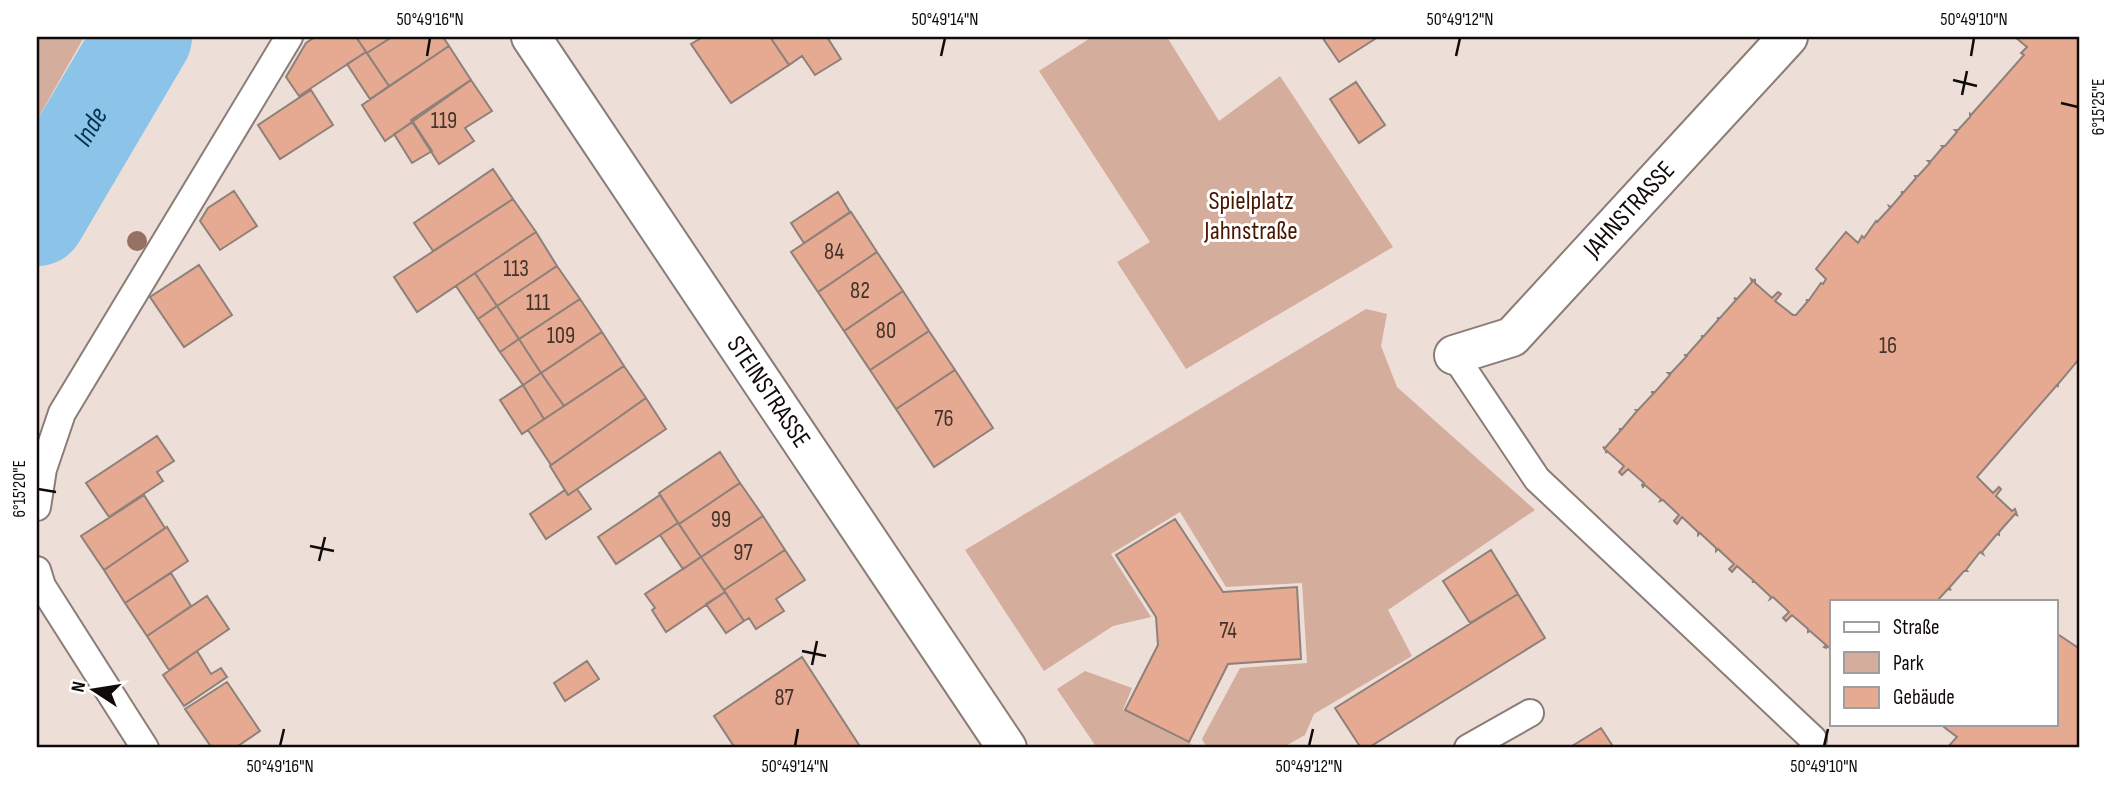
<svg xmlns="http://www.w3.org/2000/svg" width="2117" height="785" font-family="'Sofia Sans Condensed',sans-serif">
<rect width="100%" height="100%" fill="#eeded8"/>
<path fill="#d4ad9c" d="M 37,37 L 84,37 L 37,120 Z
M 1092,37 L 1167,37 L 1219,121 L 1280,76 L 1393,247 L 1186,369 L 1117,262 L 1150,242 L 1039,71 Z
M 1366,309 L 1387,314 L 1381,346 L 1397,387 L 1535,510 L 1388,610 L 1412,656 L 1314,714 L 1305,735 L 1282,748 L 1207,748 L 1202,739 L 1240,668 L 1307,663 L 1302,583 L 1226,587 L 1180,512 L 1111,554 L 1151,617 L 1113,626 L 1044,671 L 965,550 Z
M 1085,671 L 1132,688 L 1123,710 L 1191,744 L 1193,748 L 1097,748 L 1057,689 Z"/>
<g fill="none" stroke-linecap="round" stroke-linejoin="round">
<path stroke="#8cc4e9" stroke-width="98" id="s1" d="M 37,217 L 143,37"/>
</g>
<path fill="#e5aa91" stroke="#8e807a" stroke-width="2" d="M 315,37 L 356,37 L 366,52 L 299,96 L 286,77 L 306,43 Z
M 356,37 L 392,37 L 367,53 Z
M 392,37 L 443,37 L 449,46 L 389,86 L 367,53 Z
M 703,37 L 770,37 L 789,65 L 731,103 L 691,44 Z
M 770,37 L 827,37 L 841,59 L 815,75 L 802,56 L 789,65 Z
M 1322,37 L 1378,37 L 1339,62 Z
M 2015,37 L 2080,37 L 2080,358 L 2058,384 L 2058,387 L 2057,385 L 1977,477 L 1993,493 L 1999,487 L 2001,489 L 1996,496 L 2012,511 L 2015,509 L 2017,515 L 2015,514 L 1999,532 L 1999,535 L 1997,534 L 1982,552 L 1983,554 L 1980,552 L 1966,570 L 1967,571 L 1964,571 L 1949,588 L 1951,590 L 1948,589 L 1937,601 L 1832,601 L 1832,650 L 1827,646 L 1826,648 L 1824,647 L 1826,645 L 1810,631 L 1808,632 L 1808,629 L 1792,615 L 1786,621 L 1783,618 L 1789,612 L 1773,597 L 1770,599 L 1771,597 L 1755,582 L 1752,582 L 1754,581 L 1737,566 L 1732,572 L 1729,569 L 1734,564 L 1718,549 L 1716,551 L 1716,548 L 1700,533 L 1698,535 L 1698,532 L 1682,517 L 1677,524 L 1674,521 L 1679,515 L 1663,500 L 1660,501 L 1661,499 L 1645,485 L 1643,487 L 1642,485 L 1644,483 L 1628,469 L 1622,475 L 1619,472 L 1624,466 L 1607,451 L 1606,453 L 1606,451 L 1603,447 L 1605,448 L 1621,430 L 1619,429 L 1622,429 L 1637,411 L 1636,410 L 1638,410 L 1654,393 L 1651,392 L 1655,392 L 1670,375 L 1668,373 L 1671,373 L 1687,356 L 1684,355 L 1687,355 L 1703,337 L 1701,336 L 1704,336 L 1719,319 L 1717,318 L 1720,318 L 1736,300 L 1734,298 L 1737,299 L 1752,282 L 1751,279 L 1754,281 L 1755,279 L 1755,283 L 1772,298 L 1778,292 L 1781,294 L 1775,301 L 1793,315 L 1796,315 L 1808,301 L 1806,300 L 1809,300 L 1821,283 L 1823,284 L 1826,279 L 1816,269 L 1836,244 L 1846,232 L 1858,243 L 1862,236 L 1864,238 L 1876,221 L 1877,222 L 1890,208 L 1889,206 L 1891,207 L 1903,193 L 1901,192 L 1904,192 L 1916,178 L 1915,176 L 1918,176 L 1930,163 L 1928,161 L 1931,161 L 1943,147 L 1942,146 L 1945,146 L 1957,132 L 1955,130 L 1958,130 L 1970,117 L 1970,114 L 1971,115 L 2024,55 L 2021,53 L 2027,47 Z
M 449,46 L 471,80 L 385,141 L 362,105 Z
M 366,52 L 389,86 L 370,99 L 347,64 Z
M 471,80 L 492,111 L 465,128 L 474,141 L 439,164 L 411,120 Z
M 1356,82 L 1385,125 L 1359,143 L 1330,99 Z
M 311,90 L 333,125 L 280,159 L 258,125 Z
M 413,122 L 432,151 L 412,163 L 394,134 Z
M 493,169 L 513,199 L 433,251 L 414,223 Z
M 234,191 L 257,226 L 220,250 L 200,221 L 208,208 Z
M 838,192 L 850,212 L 804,243 L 791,223 Z
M 513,199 L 536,232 L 417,312 L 394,277 Z
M 851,212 L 877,252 L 818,292 L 791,252 Z
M 536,232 L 557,266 L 497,306 L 475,273 Z
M 877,252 L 903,291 L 844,331 L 818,292 Z
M 199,265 L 232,315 L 184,347 L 150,297 Z
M 557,266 L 580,299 L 519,339 L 497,306 Z
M 475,273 L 497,306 L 478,319 L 456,286 Z
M 903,291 L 929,331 L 870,370 L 844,331 Z
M 580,299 L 602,332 L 541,373 L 519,339 Z
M 497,306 L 519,339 L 500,352 L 478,319 Z
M 929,331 L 955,370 L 896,409 L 870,370 Z
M 602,332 L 624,366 L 564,406 L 541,373 Z
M 519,339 L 541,373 L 523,385 L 500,352 Z
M 624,366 L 646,398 L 551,465 L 528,430 Z
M 955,370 L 993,428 L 934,467 L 896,409 Z
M 541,373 L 564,406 L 544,419 L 523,385 Z
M 523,385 L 544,419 L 522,434 L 500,400 Z
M 646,398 L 666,429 L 568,495 L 550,466 Z
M 157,436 L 174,461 L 157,472 L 163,481 L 109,517 L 86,483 Z
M 720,452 L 740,483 L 679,524 L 659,493 Z
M 740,483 L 763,516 L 701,557 L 679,524 Z
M 577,489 L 591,509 L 546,539 L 530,514 L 565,490 L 568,495 Z
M 144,495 L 165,528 L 104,570 L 81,536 Z
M 660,495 L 678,523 L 616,564 L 598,537 Z
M 763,516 L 785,550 L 724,590 L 701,557 Z
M 1175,519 L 1223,592 L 1297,587 L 1301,659 L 1228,664 L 1189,742 L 1125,710 L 1158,645 L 1156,617 L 1116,555 Z
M 678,523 L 701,557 L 683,569 L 660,535 Z
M 167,527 L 188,561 L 125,603 L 104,570 Z
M 785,550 L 805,580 L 776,599 L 784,611 L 756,629 L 749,618 L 744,621 L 724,590 Z
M 1491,550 L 1518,594 L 1470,623 L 1443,581 Z
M 701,557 L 725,592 L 666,632 L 652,610 L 655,608 L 645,594 Z
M 171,573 L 191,606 L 147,636 L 125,603 Z
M 725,592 L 744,621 L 726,633 L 706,604 Z
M 1518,594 L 1545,638 L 1368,748 L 1361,748 L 1335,708 Z
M 207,596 L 229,629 L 169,670 L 147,636 Z
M 2056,633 L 2080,649 L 2080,748 L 1947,748 L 1957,737 L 1940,724 L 2056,724 Z
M 197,651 L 211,674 L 221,668 L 227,677 L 184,706 L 163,675 Z
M 802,657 L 861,748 L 735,748 L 714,716 Z
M 587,661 L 599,679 L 565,701 L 554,683 Z
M 227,682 L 260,731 L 235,748 L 212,748 L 185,709 Z
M 1601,728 L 1614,748 L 1569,748 Z"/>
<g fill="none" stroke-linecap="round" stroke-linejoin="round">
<g stroke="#8a7c76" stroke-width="30">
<path id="lane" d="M 1454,355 L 1537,479 L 1813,739
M 37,507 L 43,469 L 62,413 L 289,37
M 37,570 L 42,586 L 145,748
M 1468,748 L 1530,713"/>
</g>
<g stroke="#8a7c76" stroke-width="42">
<g id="street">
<path id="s2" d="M 531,37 L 1007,748"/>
<path id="s3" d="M 1454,355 L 1512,337 L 1788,37"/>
</g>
</g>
<use href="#lane" stroke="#fff" stroke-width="26"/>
<use href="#street" stroke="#fff" stroke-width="38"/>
</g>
<circle fill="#947161" cx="137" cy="241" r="10"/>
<path fill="none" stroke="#100b09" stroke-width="2.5" d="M 427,56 L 430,38M 941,56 L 945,38M 1456,56 L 1460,38M 1971,56 L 1974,38M 1953,80 L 1977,86M 1962,95 L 1967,71M 2061,103 L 2078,107M 38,489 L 56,492M 310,546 L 334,551M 319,561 L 325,537M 802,651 L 826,656M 812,665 L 817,641M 280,746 L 284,729M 795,746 L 798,729M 1309,746 L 1313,729M 1824,746 L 1828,729"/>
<g text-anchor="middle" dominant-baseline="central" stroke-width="6" stroke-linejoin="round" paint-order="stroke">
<g font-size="23" fill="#45332b">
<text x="444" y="121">119</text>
<text x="834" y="252">84</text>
<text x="516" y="269">113</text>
<text x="860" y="291">82</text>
<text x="538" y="303">111</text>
<text x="886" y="331">80</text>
<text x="561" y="336">109</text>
<text x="1888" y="346">16</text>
<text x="944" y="419">76</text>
<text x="721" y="520">99</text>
<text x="743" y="553">97</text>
<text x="1228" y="631">74</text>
<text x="784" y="698">87</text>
</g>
<g font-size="26" fill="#4a1700" stroke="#fff">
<text x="1251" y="201">Spielplatz<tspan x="1251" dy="30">Jahnstraße</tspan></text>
</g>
<g font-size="26" fill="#100b09" stroke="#fff">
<text stroke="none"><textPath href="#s3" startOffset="234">JAHNSTRASSE</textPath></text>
<text stroke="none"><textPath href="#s2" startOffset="427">STEINSTRASSE</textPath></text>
</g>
<g font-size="28" font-style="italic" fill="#05344d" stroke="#fff">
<text stroke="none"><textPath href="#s1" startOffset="105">Inde</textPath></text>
</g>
</g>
<rect width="2117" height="785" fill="none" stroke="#ffffff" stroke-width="77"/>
<rect x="1830" y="600" width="228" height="126" fill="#ffffff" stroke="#9f9d9d" stroke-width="2"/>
<rect x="1844" y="622" width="35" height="10" fill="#ffffff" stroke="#9f9d9d" stroke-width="2"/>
<text x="1893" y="634" font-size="21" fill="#100b09">Straße</text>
<rect x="1844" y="652" width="35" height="21" fill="#d4ad9c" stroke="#9f9d9d" stroke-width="2"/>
<text x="1893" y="670" font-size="21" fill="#100b09">Park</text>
<rect x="1844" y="687" width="35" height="21" fill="#e5aa91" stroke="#9f9d9d" stroke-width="2"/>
<text x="1893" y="704" font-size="21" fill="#100b09">Gebäude</text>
<g transform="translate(94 690) rotate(282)" stroke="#ffffff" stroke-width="5" paint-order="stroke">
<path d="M0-5L12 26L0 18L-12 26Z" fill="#100b09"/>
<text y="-10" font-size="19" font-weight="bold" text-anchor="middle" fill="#100b09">N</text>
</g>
<rect x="38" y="38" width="2040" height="708" fill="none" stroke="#100b09" stroke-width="2.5"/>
<g font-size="18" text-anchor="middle" fill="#100b09">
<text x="430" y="25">50°49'16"N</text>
<text x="945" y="25">50°49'14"N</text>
<text x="1460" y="25">50°49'12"N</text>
<text x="1974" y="25">50°49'10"N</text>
<text transform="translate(2098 107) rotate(-90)" y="6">6°15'25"E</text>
<text transform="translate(19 489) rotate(-90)" y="6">6°15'20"E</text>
<text x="280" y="772">50°49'16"N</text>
<text x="795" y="772">50°49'14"N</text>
<text x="1309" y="772">50°49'12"N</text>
<text x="1824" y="772">50°49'10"N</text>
</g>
</svg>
